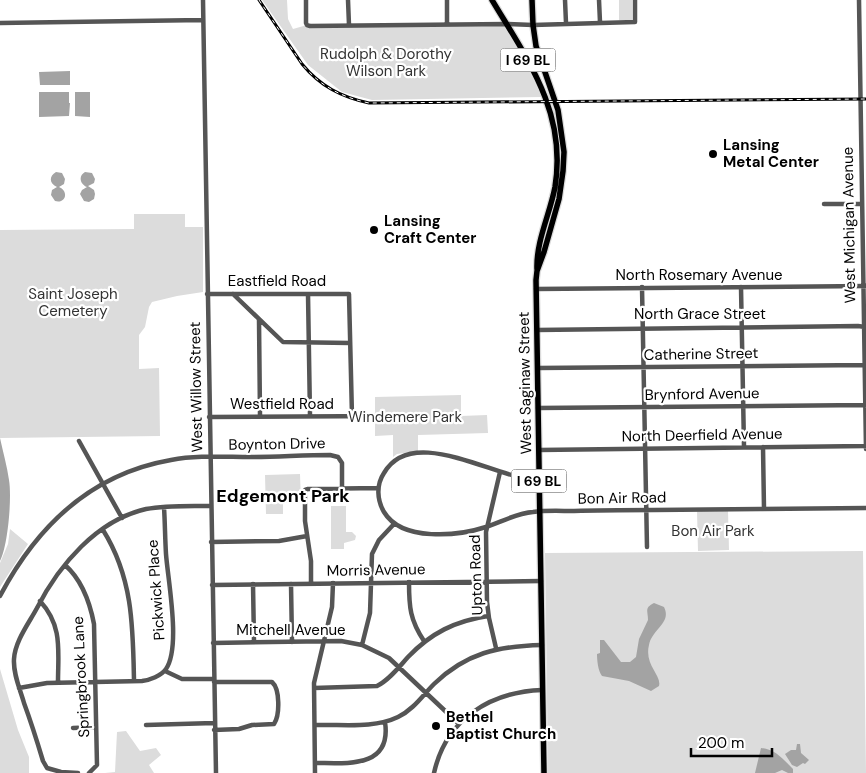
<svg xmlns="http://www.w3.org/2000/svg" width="866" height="773" font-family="'DM Sans',sans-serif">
<rect width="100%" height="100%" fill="#fff"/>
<path fill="#dcdcdc" d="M 262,0 L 287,0 L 288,19 L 293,29 L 307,25 L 506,24 L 542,97 L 372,100 L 342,92 L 308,65 Z
M 619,0 L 632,0 L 632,20 L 619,20 Z
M 134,214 L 185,214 L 185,227 L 203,227 L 203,292 L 177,296 L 152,302 L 149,307 L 145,327 L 139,335 L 139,369 L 159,368 L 160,436 L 0,438 L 0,230 L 134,229 Z
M 461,395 L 461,416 L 487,415 L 488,433 L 418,435 L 418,451 L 397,454 L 393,457 L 393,435 L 375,436 L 375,397 Z
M 300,474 L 301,503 L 283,503 L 283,514 L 266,514 L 265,475 Z
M 331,506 L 346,506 L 346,532 L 352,532 L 356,536 L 355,540 L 344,543 L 344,549 L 331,549 Z
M 697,511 L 728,511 L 729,550 L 698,551 Z
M 10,529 L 28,544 L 0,587 L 0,563 L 8,544 Z
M 863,551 L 866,773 L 548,773 L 545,553 Z
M 0,669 L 18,730 L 29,757 L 29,773 L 0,773 Z
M 126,731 L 140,751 L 156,748 L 161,755 L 149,765 L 154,773 L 105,773 L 115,772 L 117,732 Z"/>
<path fill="#a3a3a3" d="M 70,71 L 70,85 L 40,85 L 39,72 Z
M 39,92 L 69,92 L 69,103 L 70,103 L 69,116 L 39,117 Z
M 75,92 L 90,92 L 90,117 L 75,116 Z
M 56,172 L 62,173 L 65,179 L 64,184 L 59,187 C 69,191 66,204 55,201 L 51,195 L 52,190 L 57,187 C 50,184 48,177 56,172 Z
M 85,172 L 92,173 L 95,179 L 94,183 L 88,186 L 94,190 L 95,194 L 94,199 L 89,202 L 84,201 L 80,194 L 82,190 L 87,187 C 80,184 78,176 85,172 Z
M 0,438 C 3,452 7,466 9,480 C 12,497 8,546 0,561 Z
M 654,603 L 664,607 C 672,623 652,629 649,645 C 644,665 662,675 659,686 L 651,691 L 629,681 L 602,676 C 598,671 597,660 597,654 L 600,653 L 600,640 L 604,640 L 621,662 L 630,662 L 636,657 L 639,639 L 648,620 C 648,611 644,608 654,603 Z
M 797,744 L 800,744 L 801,753 L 809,760 L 805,764 L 803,763 L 797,767 L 792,765 L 785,754 L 791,750 L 796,750 Z
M 761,748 C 775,749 784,760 793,769 L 793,773 L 788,773 L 782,770 L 775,773 L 755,773 Z"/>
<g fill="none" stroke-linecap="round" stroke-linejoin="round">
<g stroke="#dbdbdb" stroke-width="8">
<path id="major" d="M 492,0 C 528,60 567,113 555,187 C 550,214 536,241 537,269
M 532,0 L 533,25 L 536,46 L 558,110 L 564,152 L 563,171 L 559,199 L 544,252 L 537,271 L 536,280 L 544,773"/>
</g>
<path stroke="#555" stroke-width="4.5" d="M 203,0 L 216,773
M 306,0 L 306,23 L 307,25 L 310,26 L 506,24 L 533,25 L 635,22 L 635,0
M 348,0 L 349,25
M 447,0 L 447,24
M 565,0 L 566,23
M 599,0 L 600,22
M 859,0 L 866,449
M 0,23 L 203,20
M 824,204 L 862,204
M 642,287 L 647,547
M 741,287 L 744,447
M 536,289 L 866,286
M 207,294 L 349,294 L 352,416
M 233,294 L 283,342 L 350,343
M 308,294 L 310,416
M 259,320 L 260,416
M 537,330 L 858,326 L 865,327
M 538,368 L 864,365
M 538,408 L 865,405
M 209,417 L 386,416
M 79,441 L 122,518
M 763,447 L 764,509
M 539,450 L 866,446
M 539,480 C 497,480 413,423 384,473 C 376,485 377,500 384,512 C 402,542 458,536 486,527 C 501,522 517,513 533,512 C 546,510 561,511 574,511 C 601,510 627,510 654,510 C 725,509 795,509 866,508
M 103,530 C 133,578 133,627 134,681
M 211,542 L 279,541 L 307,536
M 65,565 C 82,580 90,603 94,624 L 97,765 L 89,773
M 409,582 C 409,607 410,620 424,641
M 253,584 L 254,642
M 291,584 L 292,642
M 311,584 L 311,561 L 305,521 L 305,490 L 308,489 L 378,488
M 212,585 L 541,581
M 0,596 C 37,526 90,474 171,460 C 197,455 224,457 250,457 C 277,457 303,455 330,455 L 338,457 L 342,463 L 342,488
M 40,601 C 63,626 58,651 58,682
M 213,643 L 341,641 L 362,645 L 389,658 L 459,724
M 362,645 L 370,613 L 372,554 L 379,540 L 394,524
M 496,648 L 489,618 L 487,602 L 486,532 L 500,472
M 165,671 L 182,679 L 214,679
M 214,682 L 272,682 C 280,689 280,715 274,724 L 252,725 L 239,729 L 214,730
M 19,688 L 47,683 L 142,681 C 150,680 161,676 166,669 C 181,647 168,581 166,554 C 165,538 165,523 164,507
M 314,688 L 377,686 C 389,680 399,667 408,657 C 431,633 455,621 488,616
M 146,725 L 214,723
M 315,725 C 342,724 373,729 398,717 C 413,710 423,695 434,684 C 466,653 498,646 542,645
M 73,728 L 96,727
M 315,763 C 346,763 392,769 385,722
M 78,773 L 61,772 L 47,768 L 43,761 C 37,741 31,722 24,703 C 20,689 13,674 14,659 C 15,641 29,623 37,608 C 59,565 97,520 146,509 C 167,505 190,506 211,506
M 315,773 L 314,683 L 332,607 L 333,583
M 434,773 C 446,719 490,692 542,690"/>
<use href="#major" stroke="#000" stroke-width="5.5"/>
<g stroke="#000" stroke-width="3">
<path id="rail" d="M 259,0 L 302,64 C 320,86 341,97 369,103 L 866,99"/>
</g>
<use href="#rail" stroke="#fff" stroke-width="1" stroke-dasharray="4" stroke-linecap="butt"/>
</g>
<g fill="#000" stroke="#fff" stroke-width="2">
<circle cx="713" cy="154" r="5"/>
<circle cx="374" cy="230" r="5"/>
<circle cx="436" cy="726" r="5"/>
</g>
<g text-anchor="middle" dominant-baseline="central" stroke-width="4.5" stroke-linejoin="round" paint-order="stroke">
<g fill="#fff" stroke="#4c4c4c" stroke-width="1">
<rect x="500.5" y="48.5" width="55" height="23" rx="4"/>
<rect x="511.5" y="469.5" width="55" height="23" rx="4"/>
</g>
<g font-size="14" font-weight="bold" fill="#000">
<text x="528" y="60">I 69 BL</text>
<text x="539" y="481">I 69 BL</text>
</g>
<g font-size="15" fill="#333" stroke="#fff">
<text x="386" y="54">Rudolph &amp; Dorothy<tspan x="386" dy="17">Wilson Park</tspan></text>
<text x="73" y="294">Saint Joseph<tspan x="73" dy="17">Cemetery</tspan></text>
<text x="405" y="417">Windemere Park</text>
<text x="713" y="531">Bon Air Park</text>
</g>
<g font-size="15" font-weight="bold" fill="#000" stroke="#fff" text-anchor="start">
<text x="723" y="145">Lansing<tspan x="723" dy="17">Metal Center</tspan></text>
<text x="384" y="221">Lansing<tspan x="384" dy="17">Craft Center</tspan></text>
<text x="446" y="717">Bethel<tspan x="446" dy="17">Baptist Church</tspan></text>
</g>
<g font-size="15" fill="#000" stroke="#fff">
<text transform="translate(849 225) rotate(-91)">West Michigan Avenue</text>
<text x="699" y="275">North Rosemary Avenue</text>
<text x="277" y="281">Eastfield Road</text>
<text x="700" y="314">North Grace Street</text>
<text transform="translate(701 354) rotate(-1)">Catherine Street</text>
<text transform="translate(525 383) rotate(-91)">West Saginaw Street</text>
<text transform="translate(196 387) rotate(-91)">West Willow Street</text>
<text transform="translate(702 394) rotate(-1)">Brynford Avenue</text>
<text x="282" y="404">Westfield Road</text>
<text transform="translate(702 435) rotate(-1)">North Deerfield Avenue</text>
<text transform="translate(277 444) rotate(-1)">Boynton Drive</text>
<text transform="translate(622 498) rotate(-1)">Bon Air Road</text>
<text transform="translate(376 570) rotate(-1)">Morris Avenue</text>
<text transform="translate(476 575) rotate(-92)">Upton Road</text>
<text transform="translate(156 590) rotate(-94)">Pickwick Place</text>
<text x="291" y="630">Mitchell Avenue</text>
<text transform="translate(81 677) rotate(-93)">Springbrook Lane</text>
</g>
<g font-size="18" font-weight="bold" fill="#000" stroke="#fff">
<text x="283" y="496">Edgemont Park</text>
</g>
</g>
<path d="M691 748v8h81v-8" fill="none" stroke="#000000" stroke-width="2.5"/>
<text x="698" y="748" font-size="15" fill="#000000" stroke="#ffffff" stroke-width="4" paint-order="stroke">200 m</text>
</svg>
